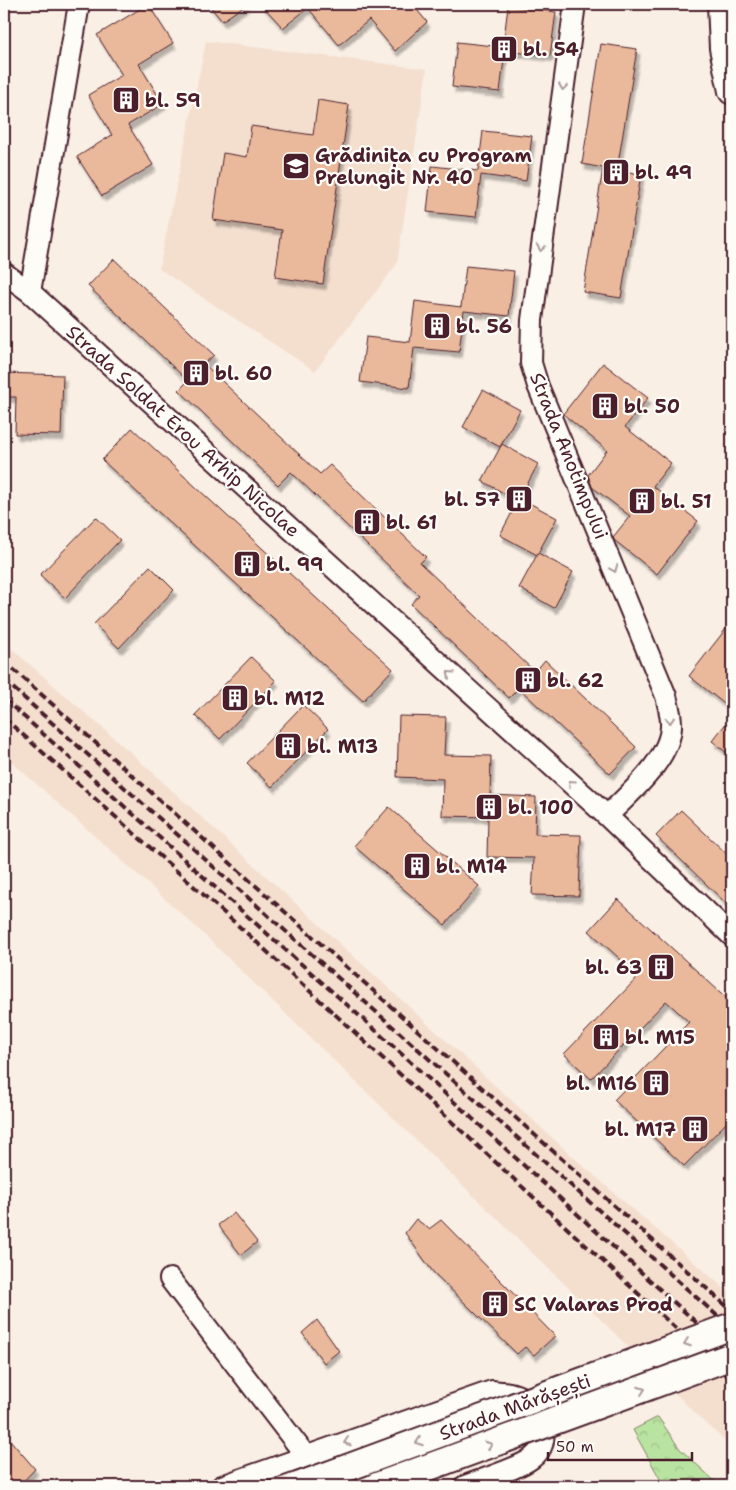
<svg xmlns="http://www.w3.org/2000/svg" width="736" height="1490" font-family="'Shantell Sans',sans-serif">
<defs>
<pattern id="park-crowns" width="20" height="18" patternUnits="userSpaceOnUse" patternTransform="scale(1.25)"><rect width="20" height="18" fill="#b9e3a0"/><path d="M2 6a3 3 0 1 1 6 0M12 15a3 3 0 1 1 6 0" fill="none" stroke="#a1c28a"/></pattern>
<filter id="shadow"><feDropShadow dx="3" dy="5.5" stdDeviation="1" flood-color="#0004"/></filter>
</defs>
<rect width="100%" height="100%" fill="#f9efe5"/>
<filter id="ink" filterUnits="userSpaceOnUse"><feTurbulence type="fractalNoise" baseFrequency=".02" numOctaves="2"/><feDisplacementMap in="SourceGraphic" scale="10" xChannelSelector="R" yChannelSelector="G"/><feConvolveMatrix kernelMatrix="1 2 1 2 8 2 1 2 1" color-interpolation-filters="sRGB"/></filter>
<g filter="url(#ink)">
<path fill="#f4dfcf" d="M 206,41 L 427,69 L 397,264 L 315,371 L 159,269 Z
M 4,642 L 129,751 L 580,1163 L 732,1295 L 732,1447 L 707,1425 L 585,1304 L 194,925 L 4,755 Z"/>
<path fill="url(#park-crowns)" stroke="#828166" d="M 658,1417 L 680,1449 L 720,1486 L 664,1486 L 633,1430 Z"/>
<path fill="#eab99b" stroke="#4a1f2b" filter="url(#shadow)" d="M 148,4 L 173,43 L 139,64 L 163,104 L 128,125 L 153,165 L 102,196 L 77,157 L 112,135 L 88,95 L 122,75 L 97,35 Z
M 208,4 L 247,4 L 222,21 Z
M 261,4 L 363,4 L 369,11 L 378,4 L 412,4 L 427,22 L 395,51 L 369,20 L 339,45 L 308,8 L 283,28 Z
M 508,6 L 556,12 L 550,56 L 505,51 L 500,92 L 452,87 L 457,42 L 503,47 Z
M 601,44 L 637,49 L 617,170 L 641,174 L 621,298 L 583,292 L 603,168 L 582,164 Z
M 318,100 L 349,105 L 323,284 L 275,277 L 282,230 L 213,220 L 223,153 L 247,157 L 251,126 L 313,135 Z
M 483,131 L 532,136 L 526,181 L 481,175 L 476,217 L 427,212 L 432,166 L 478,171 Z
M 114,259 L 214,355 L 204,364 L 320,474 L 330,465 L 426,557 L 420,563 L 535,672 L 545,660 L 636,747 L 610,774 L 519,688 L 509,698 L 411,604 L 419,595 L 291,472 L 278,485 L 179,390 L 188,381 L 88,286 Z
M 466,266 L 514,271 L 509,316 L 464,311 L 459,352 L 414,348 L 409,388 L 360,382 L 366,337 L 410,342 L 415,301 L 461,307 Z
M 603,363 L 648,398 L 625,427 L 671,463 L 653,486 L 698,521 L 657,574 L 614,540 L 613,537 L 630,516 L 592,487 L 588,475 L 607,450 L 563,414 Z
M 4,373 L 63,375 L 61,435 L 15,434 L 16,397 L 4,397 Z
M 483,390 L 520,410 L 500,447 L 463,427 Z
M 132,428 L 393,669 L 363,701 L 102,460 Z
M 502,444 L 538,464 L 520,498 L 557,518 L 537,555 L 500,535 L 518,501 L 482,481 Z
M 96,517 L 120,540 L 65,598 L 40,575 Z
M 538,553 L 573,572 L 554,608 L 519,588 Z
M 150,566 L 174,590 L 119,648 L 94,624 Z
M 732,621 L 732,710 L 689,676 Z
M 251,657 L 276,681 L 220,739 L 195,715 Z
M 303,705 L 328,729 L 272,787 L 247,763 Z
M 399,716 L 446,717 L 444,755 L 491,756 L 490,795 L 536,797 L 535,834 L 581,835 L 579,896 L 532,895 L 534,858 L 487,857 L 488,817 L 442,816 L 443,779 L 397,777 Z
M 732,716 L 732,757 L 712,741 Z
M 389,807 L 479,886 L 445,925 L 354,846 Z
M 681,810 L 732,859 L 732,909 L 656,836 Z
M 618,899 L 732,1003 L 732,1117 L 684,1166 L 614,1100 L 689,1022 L 666,1001 L 591,1079 L 564,1054 L 639,976 L 589,931 Z
M 234,1213 L 257,1242 L 241,1255 L 218,1225 Z
M 416,1219 L 429,1229 L 441,1220 L 555,1336 L 534,1355 L 525,1347 L 517,1354 L 433,1272 L 405,1233 Z
M 317,1320 L 339,1351 L 324,1363 L 302,1333 Z
M 4,1433 L 35,1469 L 19,1486 L 4,1486 Z"/>
<g fill="none" stroke-linecap="round" stroke-linejoin="round">
<g stroke="#4a1f2b" stroke-width="24">
<path id="minor" d="M 575,4 L 532,320 L 531,363 L 538,386 L 666,696 C 668,705 671,714 671,723 C 673,757 629,794 607,816
M 4,273 L 30,292 L 607,816 L 732,936
M 30,292 L 79,4
M 170,1279 L 306,1456
M 222,1486 L 492,1391 C 502,1392 513,1392 522,1398 C 541,1411 554,1442 532,1458 C 518,1469 482,1479 465,1486"/>
</g>
<g stroke="#4a1f2b" stroke-width="30">
<path id="major" d="M 721,4 L 723,48 L 732,91"/>
</g>
<use href="#minor" stroke="#fdfcf7" stroke-width="20"/>
<use href="#major" stroke="#fdfcf7" stroke-width="26"/>
<path stroke="#4a1f2b" stroke-width="4" stroke-dasharray="8 4" stroke-linecap="butt" d="M 4,661 L 732,1311
M 4,680 L 732,1329
M 4,699 L 373,1028 L 732,1355
M 4,718 L 250,936 L 732,1380"/>
<g stroke="#4a1f2b" stroke-width="30" stroke-linecap="butt">
<path id="major-bridge" d="M 298,1486 L 732,1326
M 377,1486 L 732,1356"/>
</g>
<use href="#major-bridge" stroke="#fdfcf7" stroke-width="26"/>
</g>
<defs><path id="oneway-chevron" d="M-2-3.5L2.5 0L-2 3.5" fill="none" stroke-width="1.6" stroke-linecap="round" stroke-linejoin="round" transform="scale(1.25)"/></defs>
<g stroke="#ac999b">
<use href="#oneway-chevron" transform="translate(563 87) rotate(98)"/>
<use href="#oneway-chevron" transform="translate(541 248) rotate(98)"/>
<use href="#oneway-chevron" transform="translate(614 569) rotate(68)"/>
<use href="#oneway-chevron" transform="translate(450 674) rotate(-138)"/>
<use href="#oneway-chevron" transform="translate(670 720) rotate(86)"/>
<use href="#oneway-chevron" transform="translate(571 783) rotate(-138)"/>
<use href="#oneway-chevron" transform="translate(687 1343) rotate(160)"/>
<use href="#oneway-chevron" transform="translate(642 1390) rotate(-20)"/>
<use href="#oneway-chevron" transform="translate(347 1442) rotate(161)"/>
<use href="#oneway-chevron" transform="translate(419 1442) rotate(160)"/>
<use href="#oneway-chevron" transform="translate(489 1445) rotate(-20)"/>
</g>
</g>
<defs>
<g id="building-square" transform="scale(1.4375)"><rect x="-9" y="-9" width="18" height="18" rx="4" fill="#4a1f2b" stroke="#fdfcf7"/><path d="M-4-6H4V6H1V3H-1V6H-4ZM-2.5-4.3h1.7v1.8h-1.7ZM.8-4.3h1.7v1.8H.8ZM-2.5-1h1.7V.8h-1.7ZM.8-1h1.7V.8H.8Z" fill="#fff"/></g>
<g id="school-square" transform="scale(1.4375)"><rect x="-9" y="-9" width="18" height="18" rx="4" fill="#4a1f2b" stroke="#fdfcf7"/><path d="M0-5L7-2L0 1L-7-2ZM-4 1L0 2.5L4 1V4Q0 6-4 4Z" fill="#fff"/></g>
</defs>
<g fill-rule="evenodd">
<use href="#building-square" x="504" y="49"/>
<use href="#building-square" x="126" y="100"/>
<use href="#school-square" x="296" y="166"/>
<use href="#building-square" x="616" y="172"/>
<use href="#building-square" x="437" y="326"/>
<use href="#building-square" x="196" y="373"/>
<use href="#building-square" x="605" y="406"/>
<use href="#building-square" x="519" y="499"/>
<use href="#building-square" x="642" y="501"/>
<use href="#building-square" x="367" y="522"/>
<use href="#building-square" x="247" y="564"/>
<use href="#building-square" x="528" y="680"/>
<use href="#building-square" x="235" y="698"/>
<use href="#building-square" x="288" y="746"/>
<use href="#building-square" x="489" y="807"/>
<use href="#building-square" x="417" y="866"/>
<use href="#building-square" x="661" y="967"/>
<use href="#building-square" x="606" y="1037"/>
<use href="#building-square" x="656" y="1083"/>
<use href="#building-square" x="695" y="1129"/>
<use href="#building-square" x="495" y="1304"/>
</g>
<g text-anchor="middle" dominant-baseline="central" stroke-width="4.5" stroke-linejoin="round" paint-order="stroke">
<g font-size="19" font-weight="bold" fill="#4a1f2b" stroke="#fdfcf7" text-anchor="start">
<text x="523" y="49">bl. 54</text>
<text x="145" y="100">bl. 59</text>
<text x="315" y="155">Grădinița cu Program<tspan x="315" dy="22">Prelungit Nr. 40</tspan></text>
<text x="635" y="172">bl. 49</text>
<text x="456" y="326">bl. 56</text>
<text x="215" y="373">bl. 60</text>
<text x="624" y="406">bl. 50</text>
<text x="500" y="499" text-anchor="end">bl. 57</text>
<text x="661" y="501">bl. 51</text>
<text x="386" y="522">bl. 61</text>
<text x="266" y="564">bl. 99</text>
<text x="547" y="680">bl. 62</text>
<text x="254" y="698">bl. M12</text>
<text x="307" y="746">bl. M13</text>
<text x="508" y="807">bl. 100</text>
<text x="436" y="866">bl. M14</text>
<text x="642" y="967" text-anchor="end">bl. 63</text>
<text x="625" y="1037">bl. M15</text>
<text x="637" y="1083" text-anchor="end">bl. M16</text>
<text x="676" y="1129" text-anchor="end">bl. M17</text>
<text x="514" y="1304">SC Valaras Prod</text>
</g>
<g font-size="19" fill="#4a1f2b" stroke="#fdfcf7">
<text transform="translate(183 431) rotate(42)">Strada Soldat Erou Arhip Nicolae</text>
<text transform="translate(569 456) rotate(68)">Strada Anotimpului</text>
<text transform="translate(515 1407) rotate(-20)">Strada Mărășești</text>
</g>
</g>
<rect width="736" height="1490" fill="none" stroke="#fdfcf7" stroke-width="20"/>
<rect x="10" y="10" width="716" height="1470" fill="none" stroke="#4a1f2b" stroke-width="2" filter="url(#ink)"/>
<path d="M548 1452v8h144v-8" fill="none" stroke="#4a1f2b" stroke-width="2.5"/>
<text x="556" y="1452" font-size="15" fill="#4a1f2b" stroke="#fdfcf7" stroke-width="4" paint-order="stroke">50 m</text>
</svg>
